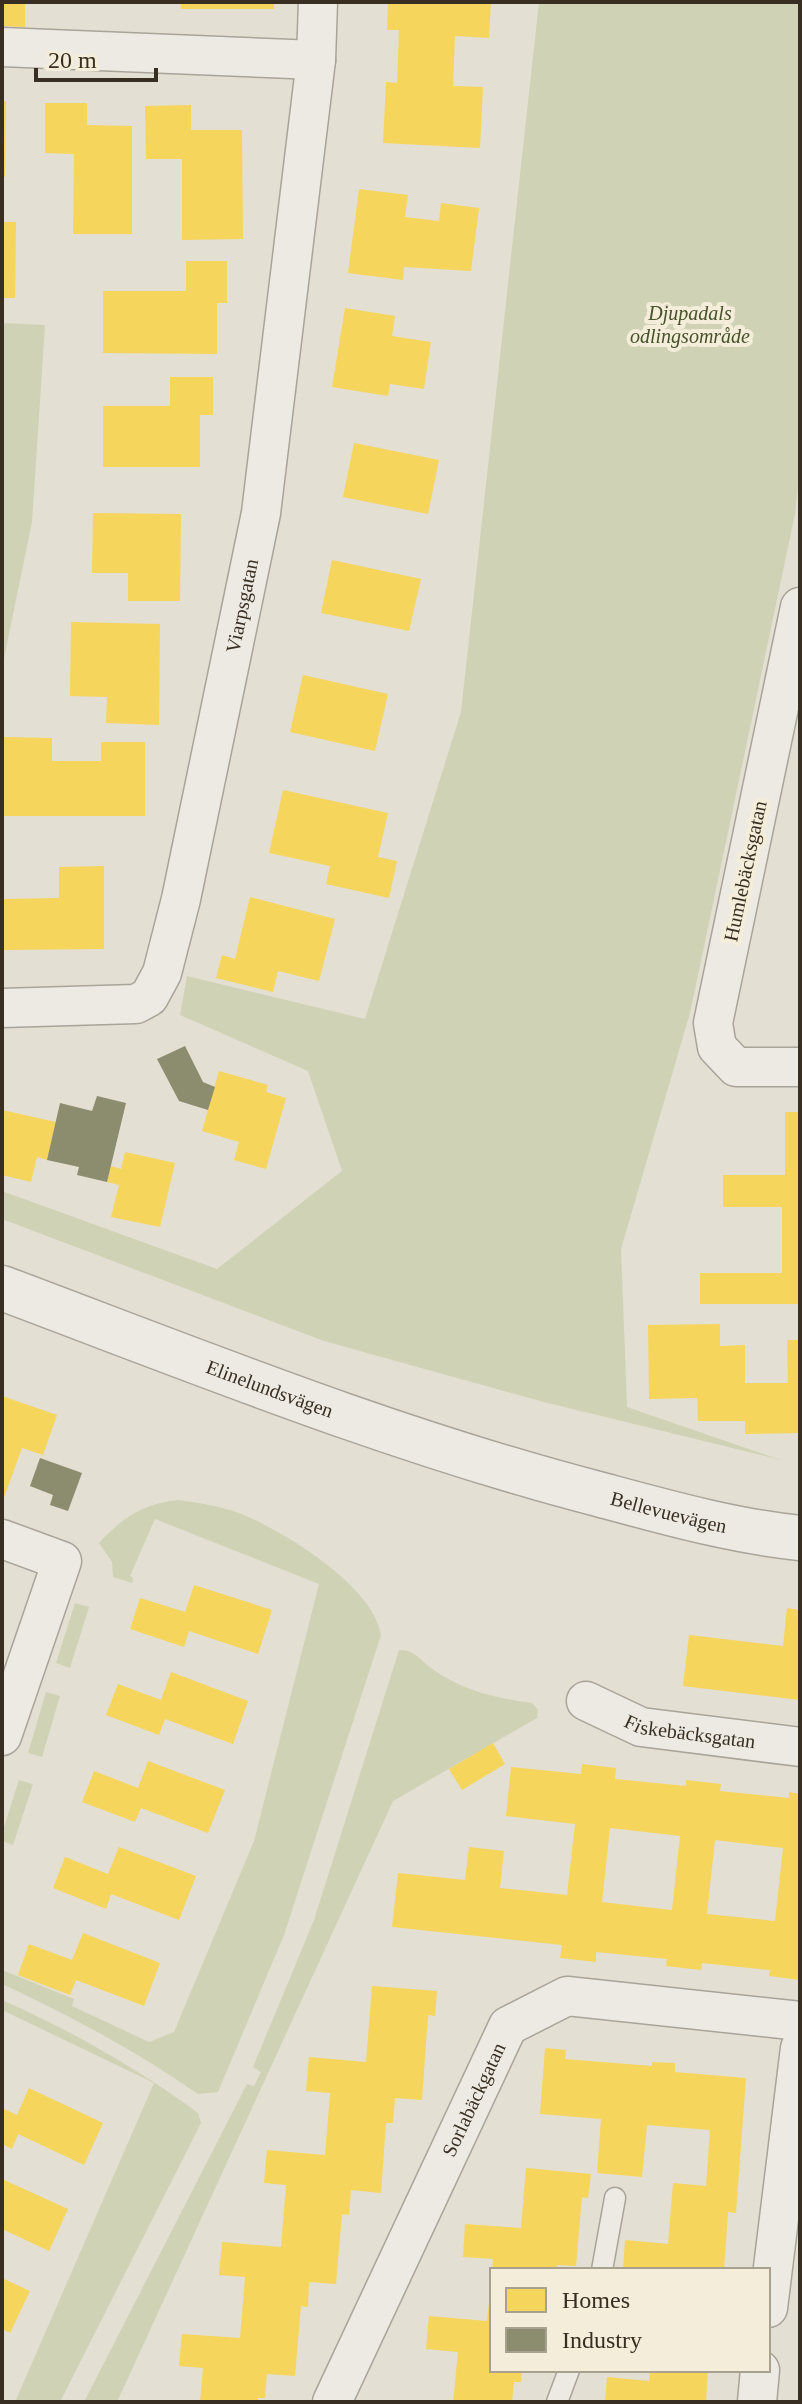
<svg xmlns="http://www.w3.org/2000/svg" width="802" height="2404" font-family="Georgia,serif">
<rect width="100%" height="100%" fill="#e3dfd2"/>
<path fill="#d0d2b5" d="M 539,2 L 800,2 L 800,467 L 795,514 L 690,1013 L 621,1249 L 627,1407 L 781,1460 L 540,1401 L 324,1341 L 2,1219 L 2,1191 L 217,1269 L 342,1171 L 308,1071 L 180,1015 L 187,976 L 365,1019 L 461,712 Z
M 2,323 L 45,325 L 32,522 L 2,668 Z
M 178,1500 C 199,1503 220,1506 239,1513 C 282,1530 374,1586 381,1635 L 284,1935 L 218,2092 L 198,2094 C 136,2051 71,2016 2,1984 L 2,1970 L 74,1999 L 72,2006 L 149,2042 L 174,2032 L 254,1841 L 319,1584 L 155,1519 L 130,1576 L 133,1578 L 132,1583 L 113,1577 L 112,1562 L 99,1543 C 123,1517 143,1504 178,1500 Z
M 75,1603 L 89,1607 L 70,1668 L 56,1663 Z
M 399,1650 C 414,1649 420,1660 431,1668 C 463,1691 495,1698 532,1703 L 538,1710 L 537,1718 L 393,1801 L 117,2402 L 84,2402 L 247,2084 L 254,2086 L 261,2072 L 253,2067 L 314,1920 Z
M 46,1692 L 60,1696 L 42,1757 L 28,1753 Z
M 19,1780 L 33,1784 L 13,1845 L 2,1841 L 2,1833 Z
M 2,2000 C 72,2031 137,2068 198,2113 L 201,2123 L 60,2402 L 15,2402 L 154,2083 L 2,2010 Z"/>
<path fill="#f6d55c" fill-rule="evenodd" d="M 2,2 L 25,2 L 25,27 L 2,26 Z
M 180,2 L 274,2 L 274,9 L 181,9 Z
M 388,2 L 491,2 L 489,38 L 455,36 L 453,86 L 483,87 L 480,148 L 383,143 L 386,82 L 397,83 L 399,30 L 387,30 Z
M 2,101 L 6,101 L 5,177 L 2,177 Z
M 45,103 L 87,103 L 87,125 L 132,126 L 132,234 L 73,234 L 74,154 L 45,153 Z
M 191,105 L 191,130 L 242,130 L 243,239 L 182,240 L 182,159 L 146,159 L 145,106 Z
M 359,189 L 408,195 L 405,217 L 439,221 L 441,203 L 479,208 L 471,271 L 404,267 L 403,280 L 348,273 Z
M 2,222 L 16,222 L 15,298 L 2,298 Z
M 186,261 L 227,261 L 227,303 L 217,303 L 217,354 L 103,353 L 103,291 L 186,291 Z
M 345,308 L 395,316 L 392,336 L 431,342 L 424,389 L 390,384 L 388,396 L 332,387 Z
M 170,377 L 213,377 L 213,415 L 200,415 L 200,467 L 103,467 L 103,406 L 170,406 Z
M 354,443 L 439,460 L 428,514 L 343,497 Z
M 93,513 L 181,514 L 180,601 L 128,601 L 128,573 L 92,573 Z
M 332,560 L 421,579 L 409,631 L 321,613 Z
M 71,622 L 160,624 L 159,725 L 106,723 L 107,697 L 70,696 Z
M 303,675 L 388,694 L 375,751 L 290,732 Z
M 3,737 L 52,738 L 52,761 L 101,761 L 101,742 L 145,742 L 145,816 L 3,816 Z
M 283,790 L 388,813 L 378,857 L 397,861 L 389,898 L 326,884 L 330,866 L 269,853 Z
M 104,866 L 104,949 L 2,950 L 2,899 L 59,898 L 59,867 Z
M 250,897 L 335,919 L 319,981 L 278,971 L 273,992 L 216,978 L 222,955 L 235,959 Z
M 219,1071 L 268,1085 L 266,1092 L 286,1098 L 266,1169 L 234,1160 L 239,1142 L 202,1131 Z
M 2,1110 L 56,1122 L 47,1160 L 37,1157 L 31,1182 L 2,1175 Z
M 785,1112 L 800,1112 L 800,1304 L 700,1304 L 700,1273 L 782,1273 L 782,1207 L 723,1207 L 723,1175 L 785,1175 Z
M 125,1152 L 175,1163 L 160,1227 L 111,1217 L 119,1185 L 107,1182 L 111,1166 L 121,1169 Z
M 720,1324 L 720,1346 L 745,1345 L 745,1383 L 788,1383 L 787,1340 L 800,1340 L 800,1433 L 745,1434 L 745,1421 L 698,1421 L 697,1398 L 649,1399 L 648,1325 Z
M 2,1396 L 57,1415 L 43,1455 L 22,1448 L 2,1503 Z
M 194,1585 L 272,1610 L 258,1654 L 189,1631 L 184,1647 L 130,1629 L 140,1598 L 185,1612 Z
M 787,1608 L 800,1610 L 800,1700 L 683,1686 L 689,1635 L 783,1646 Z
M 171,1672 L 248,1701 L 233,1744 L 165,1719 L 159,1735 L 106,1715 L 118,1684 L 161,1700 Z
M 493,1743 L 505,1764 L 462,1790 L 449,1769 Z
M 148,1761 L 225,1790 L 208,1833 L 141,1808 L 135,1822 L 82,1802 L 94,1771 L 138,1788 Z
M 582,1764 L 616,1768 L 615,1779 L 686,1786 L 686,1780 L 721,1784 L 720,1791 L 789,1798 L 789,1792 L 800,1794 L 800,1980 L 769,1976 L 770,1970 L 702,1963 L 701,1970 L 666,1966 L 667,1959 L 596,1952 L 596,1962 L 560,1958 L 562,1945 L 392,1927 L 398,1873 L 465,1880 L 469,1847 L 504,1851 L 500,1888 L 567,1895 L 575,1824 L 506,1816 L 511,1767 L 581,1774 ZM 610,1828 L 680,1836 L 672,1910 L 602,1902 ZM 715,1840 L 783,1848 L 775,1921 L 707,1914 Z
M 119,1847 L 196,1876 L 179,1920 L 111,1894 L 106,1909 L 53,1888 L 65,1857 L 108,1874 Z
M 83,1933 L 160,1963 L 144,2006 L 76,1980 L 70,1995 L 18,1975 L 29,1944 L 72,1960 Z
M 372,1986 L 437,1991 L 435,2016 L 428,2015 L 422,2100 L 395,2098 L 393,2123 L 386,2123 L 381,2193 L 351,2190 L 349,2215 L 342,2214 L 336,2284 L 309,2282 L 308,2307 L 301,2306 L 295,2376 L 267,2374 L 265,2398 L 258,2398 L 258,2402 L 200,2402 L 203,2368 L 179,2366 L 182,2334 L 240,2338 L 245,2277 L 219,2275 L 222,2242 L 281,2247 L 286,2185 L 264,2183 L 267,2150 L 325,2155 L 330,2093 L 306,2091 L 309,2057 L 366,2062 Z
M 545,2048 L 566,2050 L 565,2059 L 652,2066 L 652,2062 L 675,2063 L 675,2072 L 746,2078 L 736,2213 L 728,2212 L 724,2270 L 623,2270 L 625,2240 L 668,2244 L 673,2183 L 706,2186 L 710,2130 L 647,2125 L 642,2177 L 597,2173 L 601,2119 L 540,2114 Z
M 29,2088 L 103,2123 L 84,2165 L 18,2134 L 12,2149 L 2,2144 L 2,2108 L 17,2115 Z
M 526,2168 L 591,2174 L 588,2198 L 582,2197 L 576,2266 L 557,2265 L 557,2270 L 492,2270 L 493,2259 L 463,2257 L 465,2224 L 521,2228 Z
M 2,2179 L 68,2209 L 49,2251 L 2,2229 Z
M 2,2278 L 30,2291 L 10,2333 L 2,2329 Z
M 490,2293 L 492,2370 L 522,2370 L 521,2382 L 514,2382 L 512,2402 L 453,2402 L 458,2352 L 426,2349 L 429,2316 L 487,2321 Z
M 650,2370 L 708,2370 L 706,2402 L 605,2402 L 607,2377 L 649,2381 Z"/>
<path fill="#8c8c6e" d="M 185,1046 L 203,1082 L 215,1087 L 208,1110 L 179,1101 L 157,1059 Z
M 97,1096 L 126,1103 L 107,1182 L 77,1175 L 79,1167 L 47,1160 L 60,1103 L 92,1111 Z
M 40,1458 L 82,1473 L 68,1511 L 50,1505 L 53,1495 L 30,1486 Z"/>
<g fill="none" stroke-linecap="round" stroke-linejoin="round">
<g stroke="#a9a49a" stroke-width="23">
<path id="service" d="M 602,2270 L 615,2198
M 557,2402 L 569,2370"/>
</g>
<g stroke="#a9a49a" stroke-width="41">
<g id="minor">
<path d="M 2,47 L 316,60"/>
<path d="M 800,607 L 713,1023 L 717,1047 L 736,1067 L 800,1067"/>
<path id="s1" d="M 2,1008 L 136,1004 L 149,997 L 162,973 L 181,899 L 261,513 L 316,60 L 318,2"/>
<path d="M 2,1539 L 62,1561 L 2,1736"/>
<path id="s2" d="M 586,1701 L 641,1727 L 800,1747"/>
<path d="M 768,2308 L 800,2048"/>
<path id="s3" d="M 332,2402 L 508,2026 L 567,1996 L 800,2021"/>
<path d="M 757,2402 L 760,2370"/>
</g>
</g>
<g stroke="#a9a49a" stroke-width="47">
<g id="tertiary">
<path id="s4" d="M 2,1288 C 199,1362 394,1441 598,1494 C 665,1512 732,1531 800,1538"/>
</g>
</g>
<use href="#service" stroke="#eceae2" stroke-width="20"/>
<use href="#minor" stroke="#eceae2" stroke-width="38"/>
<use href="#tertiary" stroke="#eceae2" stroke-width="44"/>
</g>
<g text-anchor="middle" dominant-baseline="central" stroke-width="8" stroke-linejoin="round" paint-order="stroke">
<g font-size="20" font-style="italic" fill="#46522a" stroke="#f3edd9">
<text x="690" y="313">Djupadals<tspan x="690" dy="23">odlingsområde</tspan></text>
</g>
<g font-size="20" fill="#382e22" stroke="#f3edd9">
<text stroke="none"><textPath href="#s1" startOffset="552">Viarpsgatan</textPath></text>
<text transform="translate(745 871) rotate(-78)">Humlebäcksgatan</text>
<text stroke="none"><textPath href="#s4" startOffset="286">Elinelundsvägen</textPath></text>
<text stroke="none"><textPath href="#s4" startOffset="704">Bellevuevägen</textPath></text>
<text stroke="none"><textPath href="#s2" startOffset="110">Fiskebäcksgatan</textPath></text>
<text stroke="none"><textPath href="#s3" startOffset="334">Sorlabäckgatan</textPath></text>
</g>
</g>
<rect width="802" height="2404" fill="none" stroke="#382e22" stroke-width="8"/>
<rect x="490" y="2268" width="280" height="104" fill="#f3edd9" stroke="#a8a190" stroke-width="2"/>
<rect x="506" y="2288" width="40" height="24" fill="#f6d55c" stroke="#a8a190" stroke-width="2"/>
<text x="562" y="2308" font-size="24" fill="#382e22">Homes</text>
<rect x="506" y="2328" width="40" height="24" fill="#8c8c6e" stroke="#a8a190" stroke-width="2"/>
<text x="562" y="2348" font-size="24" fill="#382e22">Industry</text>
<path d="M36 68v12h120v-12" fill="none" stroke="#382e22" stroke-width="4"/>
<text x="48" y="68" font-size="24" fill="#382e22" stroke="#f3edd9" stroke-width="6" paint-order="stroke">20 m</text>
</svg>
